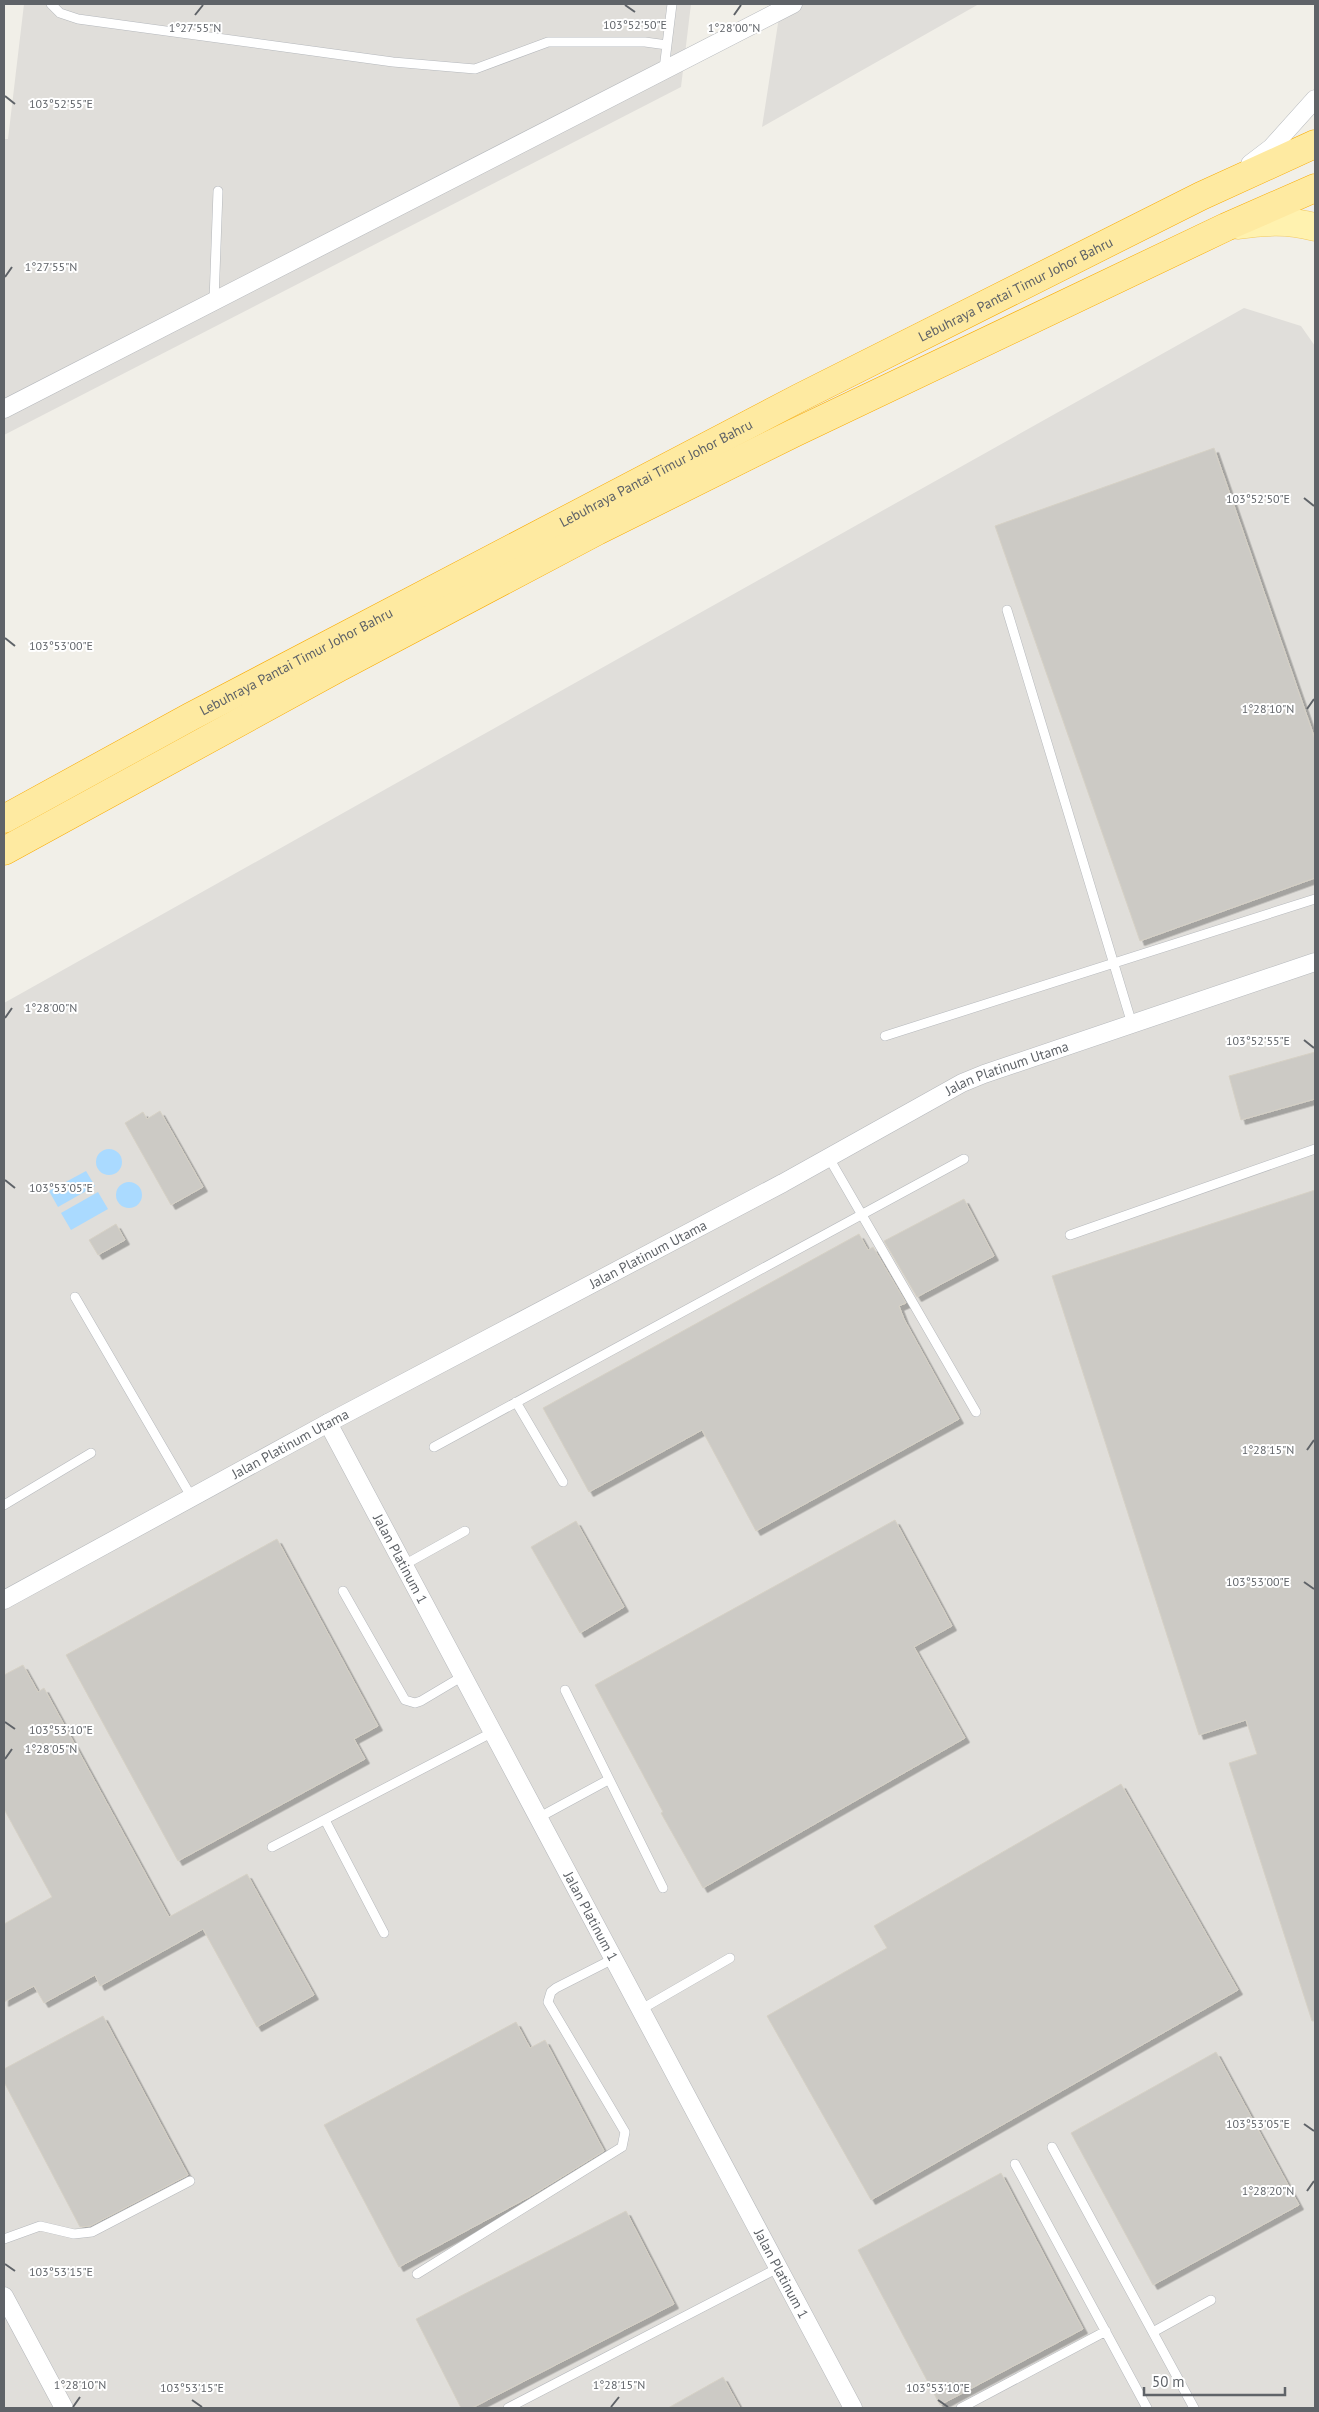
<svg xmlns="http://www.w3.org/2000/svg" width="1319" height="2412" font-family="'PT Sans',sans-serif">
<defs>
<filter id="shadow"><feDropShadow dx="4.5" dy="4.5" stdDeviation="0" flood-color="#0004"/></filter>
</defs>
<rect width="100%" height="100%" fill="#f1efe8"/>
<path fill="#e0deda" d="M 24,4 L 691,4 L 681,87 L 4,435 L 4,139 L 8,139 Z
M 781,4 L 979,4 L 762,127 Z
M 1244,308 L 1301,326 L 1315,346 L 1315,2408 L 4,2408 L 4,1003 Z"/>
<path fill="#aadaff" d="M96 1162a13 13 0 1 1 26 0a13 13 0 1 1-26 0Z
M 86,1171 L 95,1186 L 58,1207 L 49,1191 Z
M116 1195a13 13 0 1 1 26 0a13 13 0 1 1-26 0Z
M 98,1192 L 108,1209 L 71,1230 L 61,1213 Z"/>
<path fill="#cccac5" stroke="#d6d1c6" filter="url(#shadow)" d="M 1214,448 L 1315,739 L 1315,878 L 1140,941 L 995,526 Z
M 1315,1052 L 1315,1099 L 1241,1120 L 1229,1076 Z
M 160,1111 L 203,1187 L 171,1205 L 125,1123 L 143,1112 L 147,1119 Z
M 1315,1190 L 1315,2021 L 1312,2021 L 1229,1763 L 1257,1754 L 1246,1720 L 1199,1735 L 1052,1276 Z
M 964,1199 L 994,1256 L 917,1297 L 884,1241 Z
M 116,1224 L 125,1240 L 98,1255 L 89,1240 Z
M 859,1234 L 868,1250 L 873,1247 L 906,1303 L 899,1306 L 904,1319 L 959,1419 L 756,1531 L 702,1430 L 589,1492 L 543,1408 Z
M 895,1520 L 952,1626 L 914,1647 L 965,1738 L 703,1888 L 661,1813 L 663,1812 L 595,1685 Z
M 576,1521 L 624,1607 L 580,1633 L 531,1547 Z
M 277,1539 L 378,1726 L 354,1739 L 365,1759 L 178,1861 L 66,1655 Z
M 23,1665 L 38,1692 L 44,1688 L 169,1917 L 247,1874 L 314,1995 L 257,2027 L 203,1929 L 100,1986 L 95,1975 L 44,2003 L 34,1986 L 4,2002 L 4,1924 L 52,1897 L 4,1809 L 4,1675 Z
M 1121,1784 L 1238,1990 L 871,2200 L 767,2016 L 887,1948 L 874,1926 Z
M 103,2016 L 188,2175 L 90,2226 L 80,2227 L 4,2082 L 4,2069 Z
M 516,2022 L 530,2048 L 545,2040 L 604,2151 L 529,2197 L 399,2267 L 324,2125 Z
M 1216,2052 L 1299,2205 L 1153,2285 L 1071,2133 Z
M 1001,2173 L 1083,2329 L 940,2405 L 858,2250 Z
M 626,2211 L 674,2304 L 472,2408 L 461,2408 L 416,2319 Z
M 723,2377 L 740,2408 L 668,2408 Z"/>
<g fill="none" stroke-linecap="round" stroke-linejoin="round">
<g stroke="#b5b8bc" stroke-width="10">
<path id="service" d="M 51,4 L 60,13 L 78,19 L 393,62 L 475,69 L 548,42 L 645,42 L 667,45
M 664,69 L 672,4
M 214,301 L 218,191
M 1007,610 L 1132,1024
M 885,1036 L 1315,899
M 829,1158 L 976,1412
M 1070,1235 L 1315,1149
M 75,1297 L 192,1498
M 516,1402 L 563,1482
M 434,1447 L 964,1159
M 4,1505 L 91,1453
M 404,1565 L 465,1531
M 343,1591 L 405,1700 L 415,1703 L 421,1701 L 463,1676
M 565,1690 L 663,1888
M 538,1818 L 608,1780
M 325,1820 L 384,1933
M 272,1847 L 493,1732
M 640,2010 L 730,1958
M 1052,2147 L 1194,2408
M 1015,2164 L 1147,2408
M 4,2239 L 40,2226 L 74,2234 L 92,2232 L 190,2181
M 417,2274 L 622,2147 L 625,2132 L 548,2002 L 551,1992 L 556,1988 L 613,1959
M 1153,2332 L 1211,2300
M 508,2408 L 778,2268
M 961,2408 L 1106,2331"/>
</g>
<g stroke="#b5b8bc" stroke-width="19">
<g id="minor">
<path d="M 1250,164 L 1271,148 L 1315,99"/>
<path d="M 4,409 L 793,4"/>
<path id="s1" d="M 328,1423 L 853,2408"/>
<path id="s2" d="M 4,1600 L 328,1423 L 783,1183 L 962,1083 L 984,1074 L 1315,962"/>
<path d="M 4,2296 L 64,2408"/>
</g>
</g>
<g stroke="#f2c960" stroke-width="29">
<path id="primary" d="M 1238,225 C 1265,221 1288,220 1315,227"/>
</g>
<g stroke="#f9ab00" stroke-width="29">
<g id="trunk">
<path id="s3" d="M 4,819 L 190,717 L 799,398 L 1201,196 L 1315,144"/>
<path d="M 4,851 L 338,668 L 597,531 L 794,433 L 1226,227 L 1315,188"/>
</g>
</g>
<use href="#service" stroke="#fff" stroke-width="9"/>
<use href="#minor" stroke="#fff" stroke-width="18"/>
<use href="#primary" stroke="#fff2af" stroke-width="28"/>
<use href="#trunk" stroke="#feeaa1" stroke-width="28"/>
</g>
<path fill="none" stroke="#5f6368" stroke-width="2" d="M 625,5 L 635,12M 195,15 L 203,5M 734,15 L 741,5M 5,96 L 15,104M 5,277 L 12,267M 1304,498 L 1314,506M 5,638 L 15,646M 1307,709 L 1314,699M 5,1018 L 12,1008M 1304,1040 L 1314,1048M 5,1180 L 15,1188M 1307,1450 L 1314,1440M 1304,1582 L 1314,1589M 5,1722 L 15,1729M 5,1759 L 12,1749M 1304,2124 L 1314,2131M 1307,2191 L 1314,2181M 5,2264 L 15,2271M 192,2400 L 202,2407M 938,2400 L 948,2407M 73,2407 L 80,2397M 611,2407 L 619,2397"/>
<g text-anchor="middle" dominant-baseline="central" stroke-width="4" stroke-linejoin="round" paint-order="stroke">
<g font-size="14" fill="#5f6368" stroke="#fff">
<text stroke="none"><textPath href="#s3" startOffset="1142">Lebuhraya Pantai Timur Johor Bahru</textPath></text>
<text stroke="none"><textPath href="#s3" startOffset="738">Lebuhraya Pantai Timur Johor Bahru</textPath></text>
<text stroke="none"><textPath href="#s3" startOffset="332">Lebuhraya Pantai Timur Johor Bahru</textPath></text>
<text stroke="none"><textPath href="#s2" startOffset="1136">Jalan Platinum Utama</textPath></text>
<text stroke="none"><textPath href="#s2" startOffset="731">Jalan Platinum Utama</textPath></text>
<text stroke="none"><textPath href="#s2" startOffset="326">Jalan Platinum Utama</textPath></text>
<text stroke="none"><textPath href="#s1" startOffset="154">Jalan Platinum 1</textPath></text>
<text stroke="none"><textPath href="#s1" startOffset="559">Jalan Platinum 1</textPath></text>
<text stroke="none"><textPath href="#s1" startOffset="964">Jalan Platinum 1</textPath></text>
</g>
</g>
<g font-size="12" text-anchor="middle" fill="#5f6368" stroke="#fff" stroke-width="4" stroke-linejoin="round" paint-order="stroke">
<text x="635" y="29">103°52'50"E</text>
<text x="195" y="32">1°27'55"N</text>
<text x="734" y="32">1°28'00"N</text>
<text x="61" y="108">103°52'55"E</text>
<text x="51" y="271">1°27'55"N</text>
<text x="1258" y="503">103°52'50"E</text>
<text x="61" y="650">103°53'00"E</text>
<text x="1268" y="713">1°28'10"N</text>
<text x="51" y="1012">1°28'00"N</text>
<text x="1258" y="1045">103°52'55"E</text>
<text x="61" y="1192">103°53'05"E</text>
<text x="1268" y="1454">1°28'15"N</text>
<text x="1258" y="1586">103°53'00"E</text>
<text x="61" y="1734">103°53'10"E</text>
<text x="51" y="1753">1°28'05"N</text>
<text x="1258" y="2128">103°53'05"E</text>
<text x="1268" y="2195">1°28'20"N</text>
<text x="61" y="2276">103°53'15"E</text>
<text x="80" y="2389">1°28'10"N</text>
<text x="619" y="2389">1°28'15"N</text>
<text x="192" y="2392">103°53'15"E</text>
<text x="938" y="2392">103°53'10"E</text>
</g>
<rect width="1319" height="2412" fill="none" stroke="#5f6368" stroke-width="10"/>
<path d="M1144 2387v8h141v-8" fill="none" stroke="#5f6368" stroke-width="2.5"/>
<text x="1152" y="2387" font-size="15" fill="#5f6368" stroke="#ffffff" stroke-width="4" paint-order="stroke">50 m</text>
</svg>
